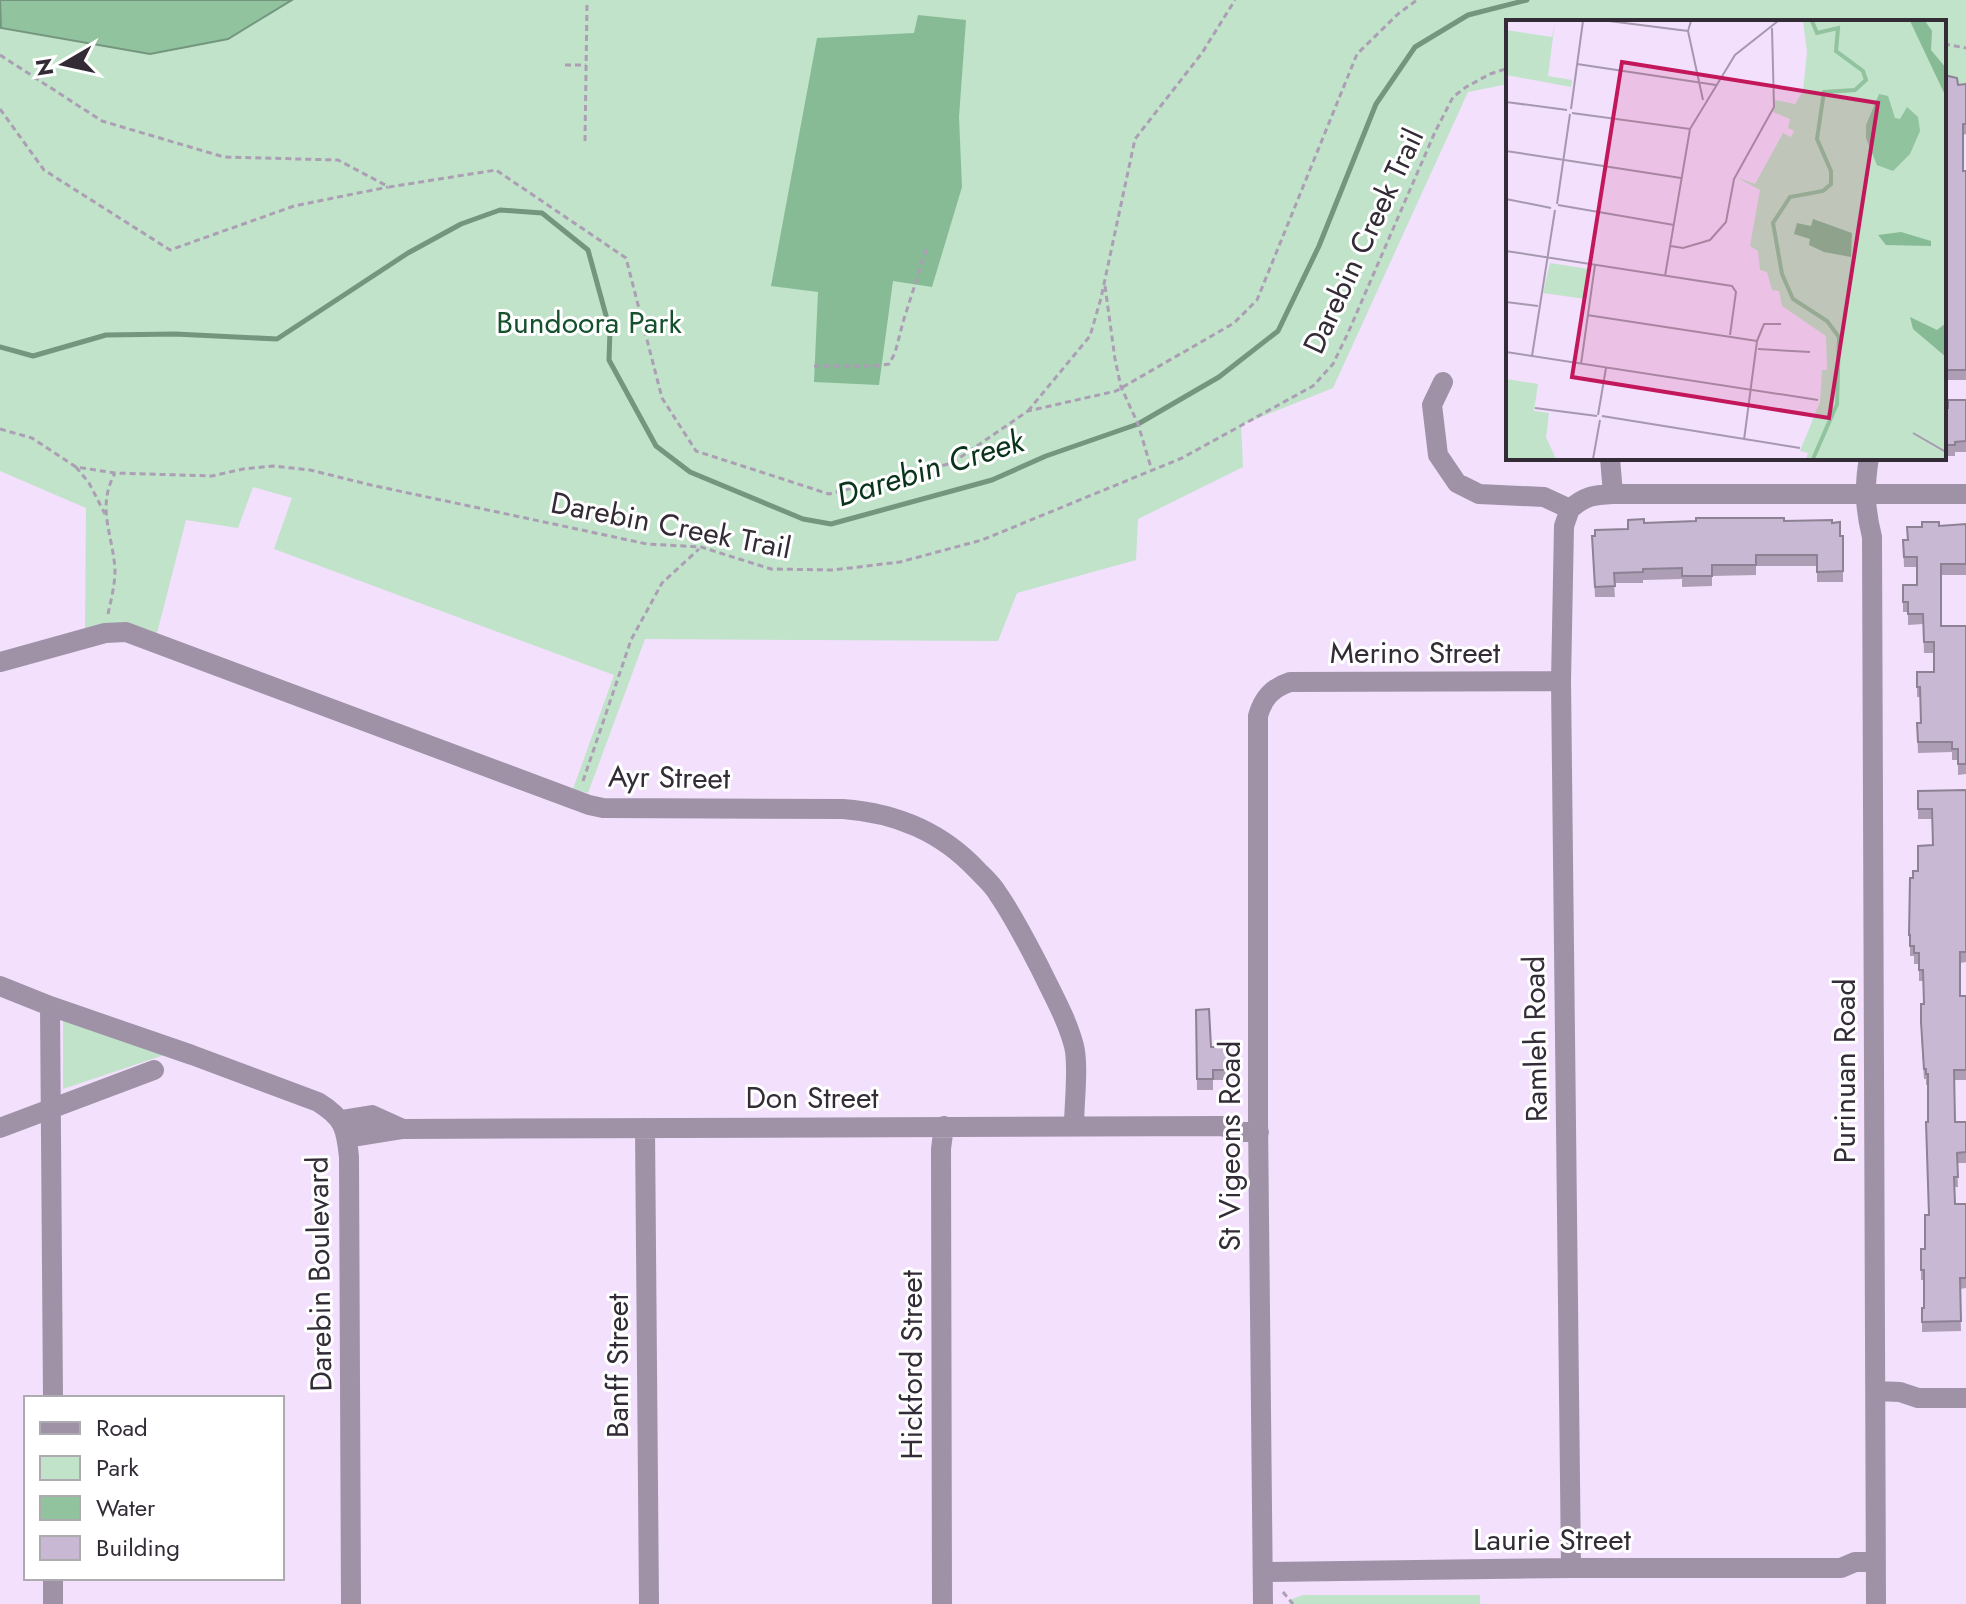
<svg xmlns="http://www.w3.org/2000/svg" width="1966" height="1604" font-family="Jost,sans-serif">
<rect width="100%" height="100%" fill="#f2e0fd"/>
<path fill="#c0e3c9" d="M 0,0 L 1966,0 L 1966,87 L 1944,82 L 1944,22 L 1508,22 L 1508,84 L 1468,92 L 1333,388 L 1241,425 L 1243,467 L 1138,519 L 1136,560 L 1017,593 L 998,641 L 645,639 L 588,793 L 573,789 L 614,675 L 274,549 L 292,498 L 253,487 L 238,528 L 186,520 L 157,633 L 119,627 L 85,632 L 86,508 L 0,471 Z
M 63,1018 L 164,1055 L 63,1089 Z
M 1303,1595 L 1480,1595 L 1480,1604 L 1289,1604 L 1290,1600 Z"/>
<path fill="#87bb95" d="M 918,15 L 966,20 L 959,117 L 962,187 L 932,287 L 893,281 L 879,385 L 814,382 L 818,292 L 771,286 L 817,38 L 914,33 Z"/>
<path fill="#90c39e" stroke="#74967f" stroke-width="2" d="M 0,0 L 292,0 L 228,39 L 150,54 L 1,28 Z"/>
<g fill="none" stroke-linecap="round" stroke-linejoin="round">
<path stroke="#74967f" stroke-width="5" d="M 0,347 L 33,356 L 106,335 L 175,334 L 277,339 L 408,253 L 461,224 L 500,210 L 542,213 L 588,250 L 610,330 L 609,360 L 656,446 L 690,472 L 803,519 L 831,524 L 992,480 L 1046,456 L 1138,424 L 1219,377 L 1278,331 L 1319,246 L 1376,104 L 1415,47 L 1468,15 L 1527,0"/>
<path stroke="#ac9eb4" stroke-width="3" stroke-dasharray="6 4" stroke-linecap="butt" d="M 1944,44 L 1966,48
M 0,55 L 102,121 L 224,157 L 338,160 L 389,187 L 496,170 L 626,258 L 662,398 L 696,451 L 829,494 L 952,463 L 1028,411 L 1116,391 L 1234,323 L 1257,300 L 1357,54 L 1398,14 L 1417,0
M 565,65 L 586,65
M 0,109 L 44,170 L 170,250 L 294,206 L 388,187
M 585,141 L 587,3
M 1105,286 L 1115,359 L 1121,387 L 1138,424 L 1152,471
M 814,366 L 875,366 L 889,364 L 895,353 L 903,322 L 927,247
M 1028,411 L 1090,336 L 1101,298 L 1135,139 L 1202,53 L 1235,0
M 0,429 L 32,438 L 76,467 L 115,473 L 212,476 L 243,469 L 273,466 L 310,470 L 371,485 L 647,544 L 701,547 L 771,569 L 833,570 L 900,562 L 982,540 L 1182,458 L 1313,386 L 1333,364 L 1348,333 L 1435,132 L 1453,97 L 1466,87 L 1490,74 L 1508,68
M 76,467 L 89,483 L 105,514
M 108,614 C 111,600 115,585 115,570 C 113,534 96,508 115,473
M 583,781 L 631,640 L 662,583 L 699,549
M 1283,1592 L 1293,1604"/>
<path stroke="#9f92a7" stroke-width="20" d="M 1443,382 L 1432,405 L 1438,455 L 1457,483 L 1479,494 L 1544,497 L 1570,509
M 1610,458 L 1613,494
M 1869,458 C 1864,487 1865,509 1872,537 L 1876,1604
M 1570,509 L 1564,526 L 1561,681 L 1571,1568
M 1570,509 C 1585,496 1593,495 1613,494 L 1966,494
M 0,662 L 105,633 L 126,632 L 589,805 L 603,808 L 843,809 C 896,813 941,831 978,871 C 985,878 993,885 998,894 C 1014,917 1027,943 1040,968 C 1052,993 1067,1019 1074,1046 C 1079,1066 1074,1104 1074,1126
M 0,986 L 50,1006 L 192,1055 L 318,1102 C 344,1118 346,1128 349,1157 L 351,1604
M 50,1006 L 53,1398
M 341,1120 L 372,1115 L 403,1129
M 0,1128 L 154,1070
M 645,1128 L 649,1604
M 347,1138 L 403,1129 L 1222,1126 L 1240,1132 L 1259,1132
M 1876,1391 L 1900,1392 L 1918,1398 L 1966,1398
M 1263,1572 L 1571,1568 L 1841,1568 L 1855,1562 L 1876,1562
M 53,1578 L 53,1604
M 942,1604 L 941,1149 L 944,1126
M 1263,1604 L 1258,1118 L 1258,716 C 1263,698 1272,688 1290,682 L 1561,681"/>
</g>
<path fill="#ad9eb5" d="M 1944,75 L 1958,85 L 1966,84 L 1966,134 L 1963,135 L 1963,171 L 1966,171 L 1966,380 L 1944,380 Z
M 1966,400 L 1966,452 L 1955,452 L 1955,456 L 1944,456 L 1944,408 L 1948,408 Z
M 1784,521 L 1832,523 L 1840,536 L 1843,536 L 1843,582 L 1817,582 L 1817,566 L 1756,566 L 1756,575 L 1712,576 L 1712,586 L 1682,587 L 1682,579 L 1643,580 L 1643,583 L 1614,583 L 1615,597 L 1595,597 L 1592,536 L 1628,529 L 1644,523 Z
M 1966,524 L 1966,575 L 1941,575 L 1941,626 L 1966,626 L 1966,774 L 1958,775 L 1958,760 L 1952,760 L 1952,752 L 1918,753 L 1917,723 L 1921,723 L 1920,697 L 1917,697 L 1917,672 L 1934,672 L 1934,653 L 1924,653 L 1923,624 L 1908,625 L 1908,612 L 1903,612 L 1903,585 L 1917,585 L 1917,567 L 1904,567 L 1903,540 L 1908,540 L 1922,527 Z
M 1966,790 L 1966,962 L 1960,963 L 1960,996 L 1966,996 L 1966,1080 L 1955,1080 L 1955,1122 L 1966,1122 L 1966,1163 L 1957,1163 L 1958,1187 L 1954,1187 L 1955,1204 L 1966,1204 L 1966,1288 L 1960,1289 L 1961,1331 L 1922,1332 L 1922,1308 L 1924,1308 L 1924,1280 L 1921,1280 L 1921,1249 L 1925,1249 L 1928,1215 L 1928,1085 L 1926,1085 L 1926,1079 L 1924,1079 L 1921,1032 L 1923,1004 L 1923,981 L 1919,981 L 1919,964 L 1914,964 L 1914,956 L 1910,956 L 1910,946 L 1909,946 L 1910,878 L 1913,878 L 1933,845 L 1932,819 L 1918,819 L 1918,791 Z
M 1196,1010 L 1211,1047 L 1230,1047 L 1230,1080 L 1213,1080 L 1213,1090 L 1197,1090 Z"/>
<path fill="#c9b8d3" stroke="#8d8194" stroke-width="2" d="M 1944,75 L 1957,78 L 1958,85 L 1966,84 L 1966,124 L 1963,124 L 1963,171 L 1966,171 L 1966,370 L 1944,370 Z
M 1948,400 L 1966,400 L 1966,441 L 1955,442 L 1955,445 L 1944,445 L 1944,408 L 1948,408 Z
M 1696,518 L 1784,518 L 1784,521 L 1832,520 L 1832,523 L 1840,522 L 1840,536 L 1843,536 L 1843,571 L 1817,572 L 1817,555 L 1756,555 L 1756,565 L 1712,565 L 1712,576 L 1682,576 L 1682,568 L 1643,569 L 1643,572 L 1614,573 L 1615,586 L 1595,587 L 1592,536 L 1595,536 L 1595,530 L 1628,529 L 1628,520 L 1644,519 L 1644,523 L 1696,521 Z
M 1922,522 L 1939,522 L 1939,526 L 1966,524 L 1966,564 L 1941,564 L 1941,626 L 1966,626 L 1966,764 L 1958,764 L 1958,749 L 1952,749 L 1952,742 L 1918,742 L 1917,723 L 1921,723 L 1920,687 L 1917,687 L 1917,672 L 1934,672 L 1934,642 L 1924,642 L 1923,614 L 1908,614 L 1908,602 L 1903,602 L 1903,585 L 1917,585 L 1917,557 L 1904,557 L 1903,540 L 1908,540 L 1907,527 L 1922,527 Z
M 1966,790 L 1966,952 L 1960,952 L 1960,996 L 1966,996 L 1966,1070 L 1954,1070 L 1955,1122 L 1966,1122 L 1966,1152 L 1957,1153 L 1958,1177 L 1954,1177 L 1955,1204 L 1966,1204 L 1966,1278 L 1960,1278 L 1961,1321 L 1922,1322 L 1922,1308 L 1924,1308 L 1924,1270 L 1921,1270 L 1921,1249 L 1925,1249 L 1925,1215 L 1929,1215 L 1926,1122 L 1928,1122 L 1928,1074 L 1926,1074 L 1926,1069 L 1924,1069 L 1921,1022 L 1921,1004 L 1924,1004 L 1923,970 L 1919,970 L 1919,953 L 1914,953 L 1914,946 L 1910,946 L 1910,935 L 1909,935 L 1910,878 L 1913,878 L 1913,871 L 1918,871 L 1918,846 L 1933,845 L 1932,809 L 1918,809 L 1918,791 Z
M 1209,1009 L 1211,1047 L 1230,1047 L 1230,1070 L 1213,1070 L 1213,1079 L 1197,1079 L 1196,1010 Z"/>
<g text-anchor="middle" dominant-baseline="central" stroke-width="6" stroke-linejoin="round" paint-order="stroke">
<g font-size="30" fill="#332c37" stroke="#fff">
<text transform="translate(1363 241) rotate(-65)">Darebin Creek Trail</text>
<text transform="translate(671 525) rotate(11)">Darebin Creek Trail</text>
<text x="1415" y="652">Merino Street</text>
<text transform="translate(669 777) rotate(1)">Ayr Street</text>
<text transform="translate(1535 1039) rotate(-91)">Ramleh Road</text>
<text transform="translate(1844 1071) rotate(-90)">Purinuan Road</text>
<text x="812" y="1097">Don Street</text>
<text transform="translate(1229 1146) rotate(-90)">St Vigeons Road</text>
<text transform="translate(319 1274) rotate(-91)">Darebin Boulevard</text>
<text transform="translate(911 1365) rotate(-90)">Hickford Street</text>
<text transform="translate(617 1366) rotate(-90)">Banff Street</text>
<text x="1552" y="1539">Laurie Street</text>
</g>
<g font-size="30" fill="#16512d" stroke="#fff">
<text x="589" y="322">Bundoora Park</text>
</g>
<g font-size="32" font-style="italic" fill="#0a331b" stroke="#fff">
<text transform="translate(930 468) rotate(-17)">Darebin Creek</text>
</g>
</g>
<g transform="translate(1506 20)">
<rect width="440" height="440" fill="#f2e0fd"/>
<path d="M 49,1 L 42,56 L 66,60 L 65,67 L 0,55 L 0,10 L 46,17 ZM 297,1 L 440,1 L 440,439 L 300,439 L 302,433 L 294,431 L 314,382 L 316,350 L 321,350 L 320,316 L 276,286 L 273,271 L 266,270 L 261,252 L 254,250 L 252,231 L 244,226 L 254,170 L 230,157 L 249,164 L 277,113 L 285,117 L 288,111 L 282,108 L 284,99 L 267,92 L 269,80 L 289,84 L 297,71 L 301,32 ZM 44,243 L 83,249 L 79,279 L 37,273 ZM 0,359 L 32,364 L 28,391 L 43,393 L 40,417 L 50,439 L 0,439 Z" fill="#c0e3c9"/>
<path d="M 404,1 L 419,1 L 426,11 L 425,30 L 440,48 L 440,77 ZM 307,199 L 346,213 L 345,237 L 318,232 L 303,225 L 304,219 L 288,214 L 291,203 L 305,206 ZM 395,212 L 425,221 L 425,226 L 380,225 L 372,215 ZM 404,297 L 431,310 L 440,303 L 440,337 L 407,309 Z" fill="#87bb95"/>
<path d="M 373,74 L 382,76 L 389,98 L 394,99 L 401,87 L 412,97 L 414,111 L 404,134 L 387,151 L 371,145 L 360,118 L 360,105 Z" fill="#90c39e"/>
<path fill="none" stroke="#90c39e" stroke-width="4" d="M 306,1 L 311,13 L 332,8 L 330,31 L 357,51 L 360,60 L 349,70 L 318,72 L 311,119 L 325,151 L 325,164 L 317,171 L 284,177 L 267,203 L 276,254 L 287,279 L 321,301 L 333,317 L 331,384 L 307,439"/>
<path fill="none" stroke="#a698ae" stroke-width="2" d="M 103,1 L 182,11M 185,1 L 182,11 L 197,80M 71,44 L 210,65M 0,82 L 61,90M 65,89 L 77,1M 66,93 L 184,109 L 229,35 L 272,1M 0,131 L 175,158M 0,179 L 45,188M 51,184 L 64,94M 52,185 L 168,205M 165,226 L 177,228 L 204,220 L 220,202 L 228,159 L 268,87 L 266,8M 0,231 L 226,266 L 230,272 L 224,315M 159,256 L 184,109M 0,282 L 32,286M 81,295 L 251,321M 251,321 L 258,304 L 275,304M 252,329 L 304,332M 0,332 L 312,380M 26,336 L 49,190M 75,344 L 89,245M 29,388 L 91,396M 92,395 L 100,348M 96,396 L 294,428M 407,413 L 440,432M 238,420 L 251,321M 87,439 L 94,400"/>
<path fill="#c2185b" fill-opacity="0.15" stroke="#c2185b" stroke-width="4" d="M 116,42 L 372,83 L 323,398 L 66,357 Z"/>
<rect width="440" height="440" fill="none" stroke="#332c37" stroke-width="4"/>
</g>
<rect x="24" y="1396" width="260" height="184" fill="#ffffff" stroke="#adabaf" stroke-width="2"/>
<rect x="40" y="1422" width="40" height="12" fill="#9f92a7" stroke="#adabaf" stroke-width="2"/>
<text x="96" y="1436" font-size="24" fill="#332c37">Road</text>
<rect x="40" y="1456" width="40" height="24" fill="#c0e3c9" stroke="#adabaf" stroke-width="2"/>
<text x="96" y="1476" font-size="24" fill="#332c37">Park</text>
<rect x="40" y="1496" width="40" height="24" fill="#90c39e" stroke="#adabaf" stroke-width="2"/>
<text x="96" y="1516" font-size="24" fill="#332c37">Water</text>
<rect x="40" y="1536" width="40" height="24" fill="#c9b8d3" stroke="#adabaf" stroke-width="2"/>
<text x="96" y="1556" font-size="24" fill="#332c37">Building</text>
<g transform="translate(64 64) rotate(261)" stroke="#ffffff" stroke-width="6" paint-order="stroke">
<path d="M0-6L14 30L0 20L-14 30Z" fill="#332c37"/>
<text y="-12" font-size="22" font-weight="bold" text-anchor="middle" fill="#332c37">N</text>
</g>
</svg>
